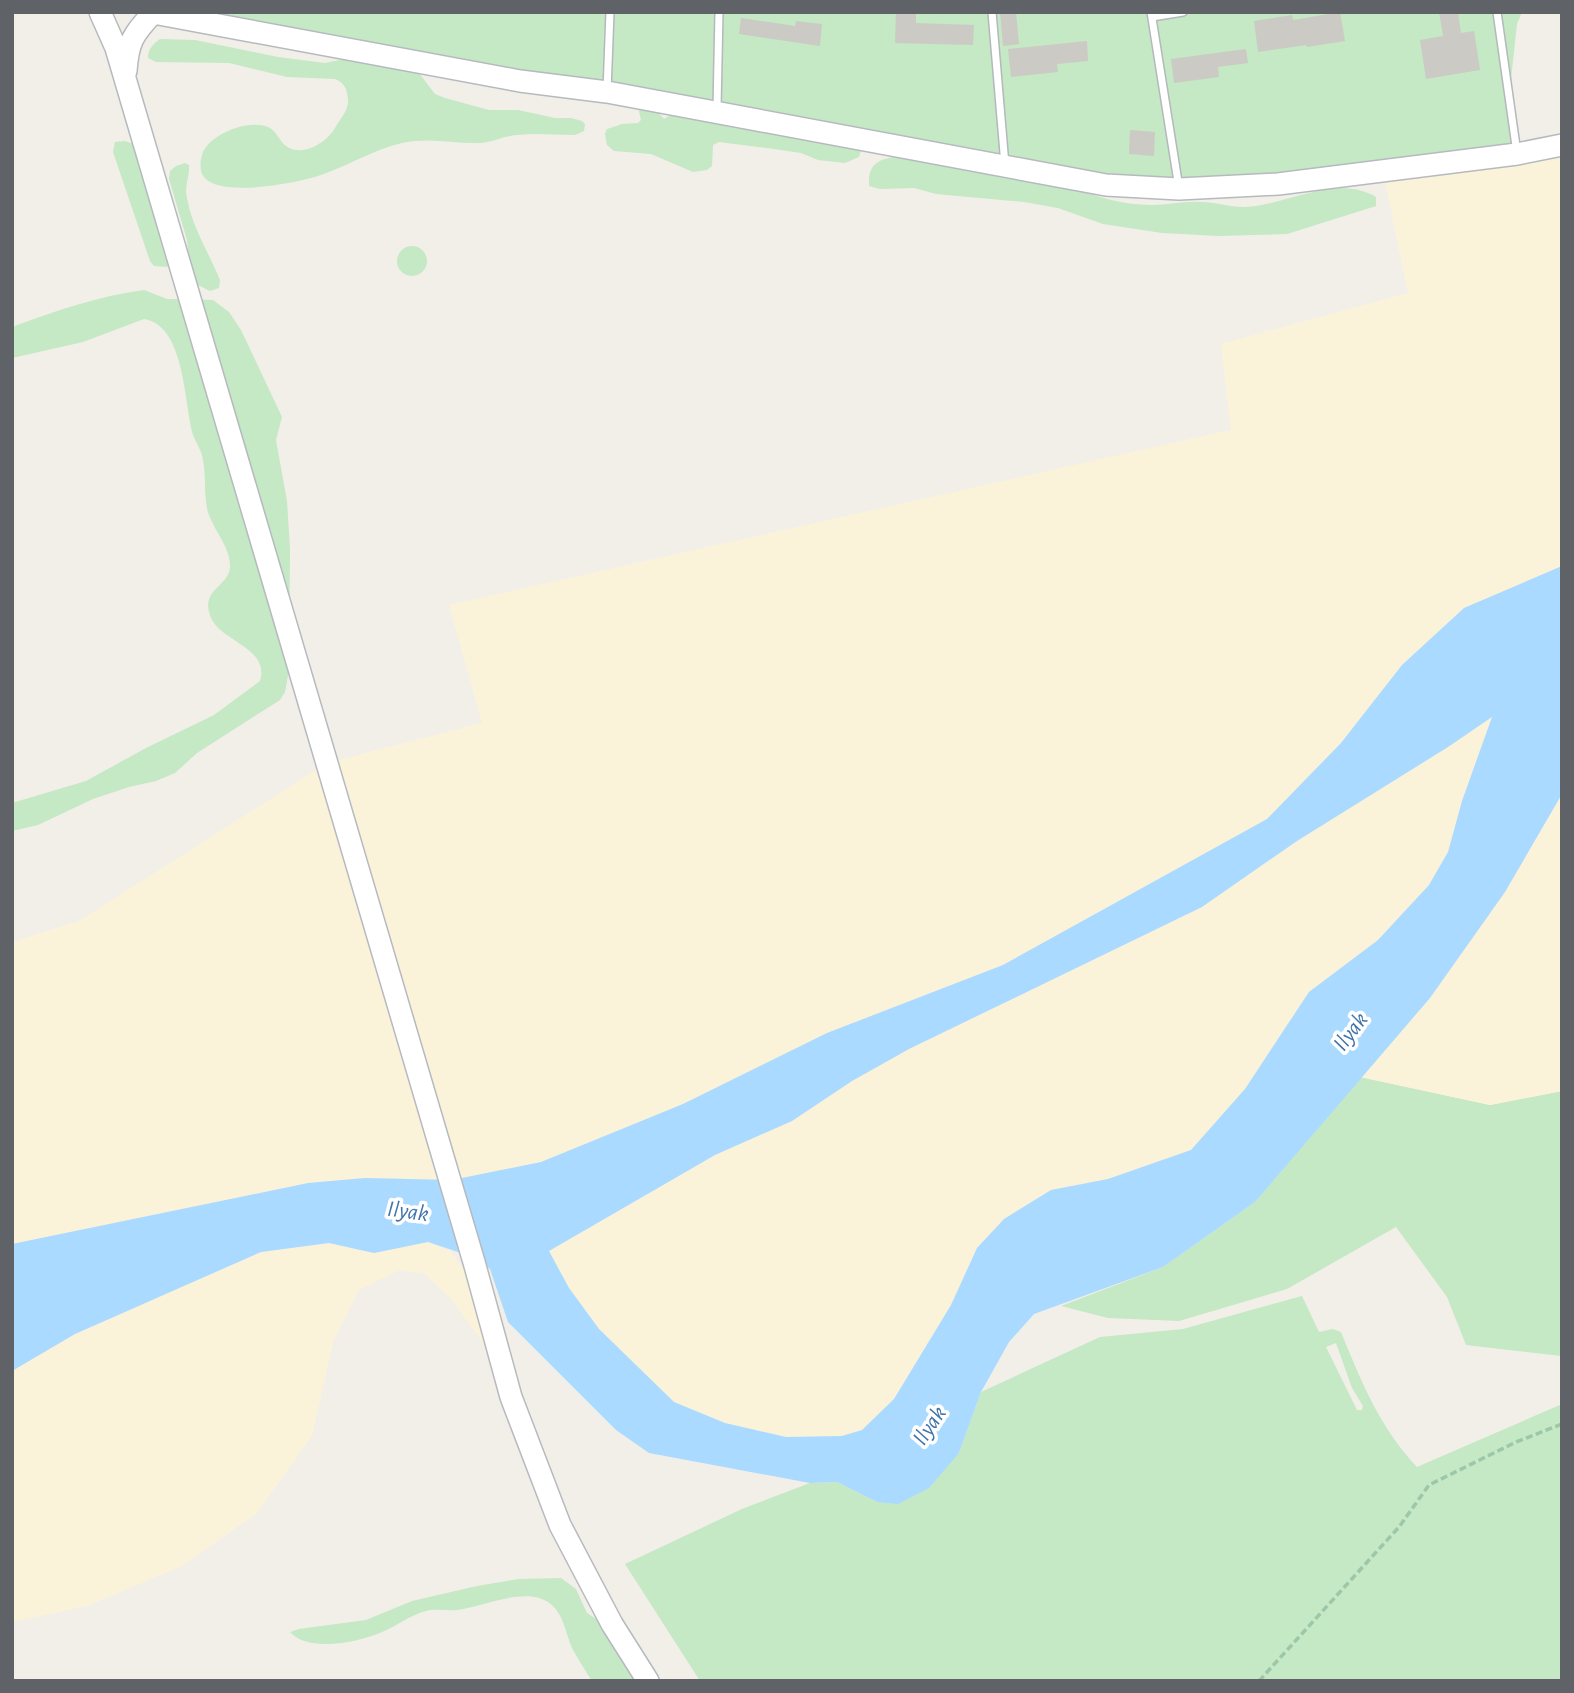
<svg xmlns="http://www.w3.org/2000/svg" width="1574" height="1693" font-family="'Alegreya Sans',sans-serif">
<rect width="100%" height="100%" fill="#f1efe8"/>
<path fill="#c5e8c5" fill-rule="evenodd" d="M 148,12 L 1522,12 L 1517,24 L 1511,79 L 1504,90 L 1513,149 L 1179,195 Z
M 160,39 L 195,40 L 278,57 L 325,63 L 344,59 L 385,60 L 419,73 L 435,94 L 445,98 L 489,110 L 518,110 L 555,118 L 571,118 L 582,121 L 585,124 L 584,131 L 575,135 C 556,135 536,133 517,135 C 504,136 493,142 481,143 C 453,144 430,137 402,143 C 372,150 346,167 318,176 C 296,183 220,198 204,177 C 199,171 200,160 203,152 C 212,133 249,119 268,127 C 277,131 279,141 286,146 C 303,158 327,142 335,128 C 340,119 349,110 348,100 C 347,89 345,83 335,79 L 287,77 L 229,63 L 156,62 L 148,58 C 148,49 153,44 160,39 Z
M 640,108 L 655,109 L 664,119 L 674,113 L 858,143 L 861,150 L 859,157 L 845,163 L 818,160 L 801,153 L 774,149 L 719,142 L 713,145 L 712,166 L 707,170 L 693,172 L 651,154 L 614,151 L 607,145 L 605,134 L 607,129 L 622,124 L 638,123 L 641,120 L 639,111 Z
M 125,141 L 134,144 L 172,262 L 167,267 L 154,266 L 150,261 L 113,152 L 115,142 Z
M 894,157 L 1064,183 C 1093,196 1121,205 1152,205 C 1169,205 1184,201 1201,202 C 1215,202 1229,207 1244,207 C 1285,206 1336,173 1376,197 L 1376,206 L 1287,234 L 1219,236 L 1162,233 L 1103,224 L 1058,208 L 1024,202 L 936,194 L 914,188 L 880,189 L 869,186 C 868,167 875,160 894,157 Z
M 185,163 L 189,165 C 190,176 184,186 187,198 C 192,227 209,253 220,280 L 219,288 L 210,291 L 198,285 L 190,269 L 187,240 L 169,179 L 170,171 L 176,166 Z
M397 261a15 15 0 1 1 30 0a15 15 0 1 1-30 0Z
M 144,290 L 167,299 L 213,300 L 229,312 L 241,330 L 282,417 L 276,440 L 287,501 L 290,549 L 289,670 L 285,692 L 280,700 L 197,753 L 175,773 L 156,781 L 129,787 L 93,799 L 38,825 L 12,831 L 12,803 L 86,781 L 146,748 L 214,715 L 260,681 C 270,648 222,642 211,618 C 199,589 229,587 230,567 C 231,546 211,528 207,508 C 204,492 206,475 203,460 C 202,451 196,443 193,435 C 184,403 185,325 144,319 L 83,342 L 12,358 L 12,327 C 56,311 98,296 144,290 Z
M 1360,1077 L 1490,1105 L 1562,1091 L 1562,1356 L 1466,1345 L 1447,1297 L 1396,1227 L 1287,1289 L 1179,1321 L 1108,1318 L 1061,1306 L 1163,1267 L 1255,1202 Z
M 1302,1296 L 1319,1332 L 1333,1329 L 1341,1332 C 1361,1381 1380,1428 1417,1467 L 1562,1404 L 1562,1681 L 700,1681 L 625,1564 L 742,1509 L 810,1483 L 837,1482 L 877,1502 L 959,1453 L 981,1392 L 1100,1337 L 1183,1329 ZM 1336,1343 L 1352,1388 L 1363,1406 L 1362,1410 L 1357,1410 L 1326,1347 Z
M 561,1578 L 576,1589 L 587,1613 L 607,1626 L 643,1681 L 592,1681 C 585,1670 578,1659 572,1648 C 566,1634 564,1616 552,1605 C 530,1585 487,1605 463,1609 C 451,1612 438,1608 426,1611 C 410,1615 397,1626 382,1632 C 360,1642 308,1653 290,1632 L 299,1629 L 366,1620 L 412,1601 L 477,1586 L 519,1579 Z"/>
<path fill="#fbf3d9" d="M 1562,143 L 1562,566 L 1464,608 L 1402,665 L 1341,743 L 1267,819 L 1003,965 L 827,1033 L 683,1104 L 541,1162 L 452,1180 L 365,1178 L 308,1183 L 12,1244 L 12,942 L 79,921 L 327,763 L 482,723 L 449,605 L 1231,430 L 1221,344 L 1408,293 L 1382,167 Z
M 1492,716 L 1462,801 L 1448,852 L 1429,885 L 1378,940 L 1309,992 L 1245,1089 L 1191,1150 L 1108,1179 L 1051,1190 L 1004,1219 L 977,1248 L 951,1305 L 894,1399 L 862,1430 L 842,1436 L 786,1437 L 725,1423 L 674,1402 L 599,1329 L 569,1288 L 548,1251 L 715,1155 L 792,1121 L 852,1081 L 909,1049 L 1202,907 L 1297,841 L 1448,747 Z
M 1562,794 L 1562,1091 L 1490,1105 L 1360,1077 L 1430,998 L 1505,892 Z
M 428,1242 L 450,1251 L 469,1276 L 519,1392 L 451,1299 L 425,1274 L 400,1270 L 359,1290 L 333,1342 L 312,1436 L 256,1514 L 180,1567 L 87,1606 L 12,1622 L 12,1371 L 75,1334 L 261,1252 L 329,1243 L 374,1253 Z"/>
<path fill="#aadaff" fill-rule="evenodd" d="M 1562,566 L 1562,794 L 1505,892 L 1430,998 L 1255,1202 L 1163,1267 L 1034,1314 L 1009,1342 L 981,1392 L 959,1453 L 929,1488 L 898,1504 L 877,1502 L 837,1482 L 810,1483 L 649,1453 L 616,1430 L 508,1322 L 490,1269 L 476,1258 L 428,1242 L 374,1253 L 329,1243 L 261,1252 L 75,1334 L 12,1371 L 12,1244 L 308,1183 L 365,1178 L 452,1180 L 541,1162 L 683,1104 L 827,1033 L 1003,965 L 1267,819 L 1341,743 L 1402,665 L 1464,608 ZM 1492,717 L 1462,801 L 1448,852 L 1429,885 L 1378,940 L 1309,992 L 1245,1089 L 1191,1150 L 1108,1179 L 1051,1190 L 1004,1219 L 977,1248 L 951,1305 L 894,1399 L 862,1430 L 842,1436 L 786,1437 L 725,1423 L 674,1402 L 599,1329 L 569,1288 L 549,1251 L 715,1155 L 792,1121 L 852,1081 L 909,1049 L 1202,907 L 1297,841 L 1448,747 Z"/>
<path fill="#cccac5" d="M 896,12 L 916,12 L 916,23 L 974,25 L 973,45 L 895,43 Z
M 1000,12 L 1016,12 L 1019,44 L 1003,46 Z
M 1340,12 L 1345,41 L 1307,47 L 1306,45 L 1258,52 L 1254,21 L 1292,15 L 1293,20 Z
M 1439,12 L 1458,12 L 1461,33 L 1474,31 L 1480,70 L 1426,79 L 1420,40 L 1443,36 Z
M 741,18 L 795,26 L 796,21 L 822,24 L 820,46 L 739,34 Z
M 1087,41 L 1088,61 L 1057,64 L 1058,72 L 1011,77 L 1008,49 Z
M 1246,49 L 1248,63 L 1218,67 L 1219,77 L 1174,83 L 1171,59 Z
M 1130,130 L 1155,132 L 1154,156 L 1129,154 Z"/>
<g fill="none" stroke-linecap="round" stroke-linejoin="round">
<g stroke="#b5b8bc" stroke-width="10">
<path id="lane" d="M 992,12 L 1005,165
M 1151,12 L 1179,188
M 1497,12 L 1517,153
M 1152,17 L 1183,12
M 607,91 L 610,12
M 717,108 L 719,12"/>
</g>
<g stroke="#b6babf" stroke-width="24">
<path id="secondary" d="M 100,12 L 116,48 L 474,1262 L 511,1397 L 560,1525 L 612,1624 L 648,1681
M 148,12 L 520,81 L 607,92 L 1106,185 L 1179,189 L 1278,184 L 1517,154 L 1562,145
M 126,71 C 128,42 133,34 153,13"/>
</g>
<path stroke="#9cc7a9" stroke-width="3.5" stroke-dasharray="7 3.5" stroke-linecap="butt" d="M 1259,1681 L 1399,1527 L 1429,1485 L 1516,1442 L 1562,1424"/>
<use href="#lane" stroke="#fff" stroke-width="7"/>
<use href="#secondary" stroke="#fff" stroke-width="21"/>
</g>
<g text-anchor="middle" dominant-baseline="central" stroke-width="7" stroke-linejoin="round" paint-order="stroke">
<g font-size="23" font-style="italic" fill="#4174aa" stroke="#fff">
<text transform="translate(1351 1032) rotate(-53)">Ilyak</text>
<text transform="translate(408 1212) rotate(8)">Ilyak</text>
<text transform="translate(930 1426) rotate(-56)">Ilyak</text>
</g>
</g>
<rect width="1574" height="1693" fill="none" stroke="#5f6368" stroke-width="28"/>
</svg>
